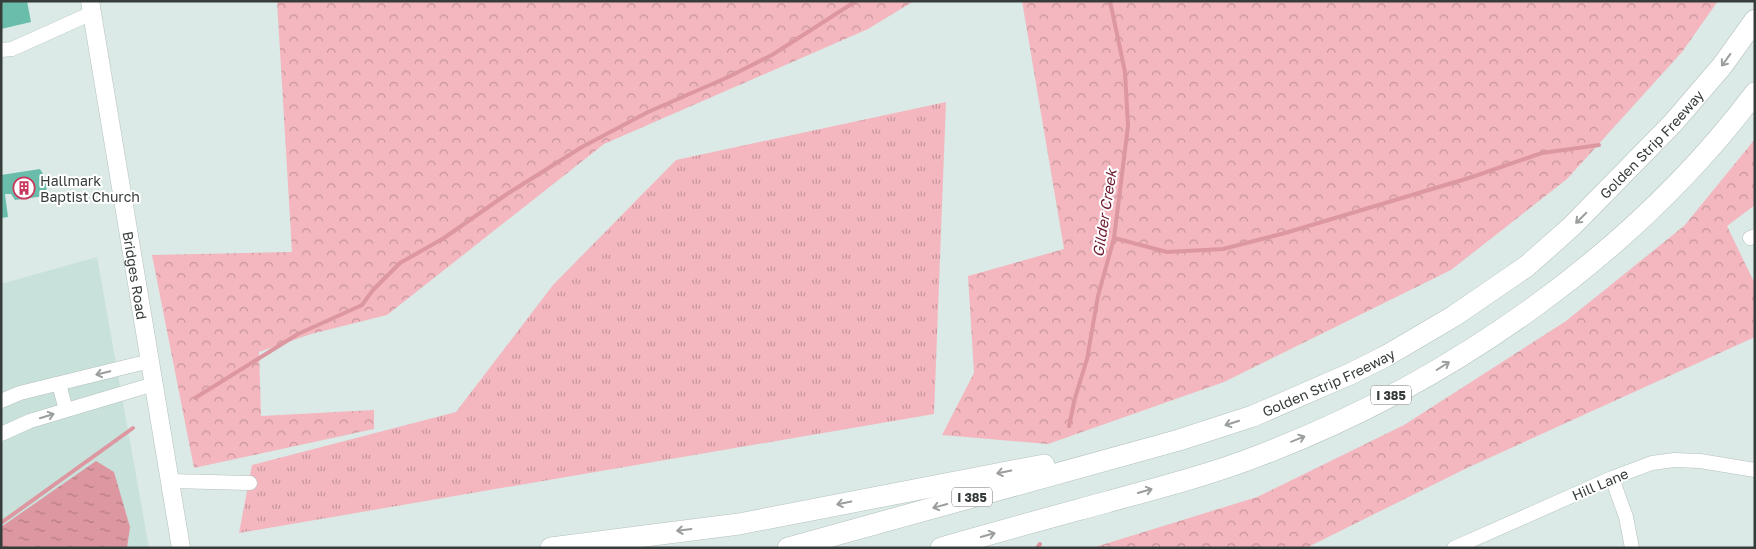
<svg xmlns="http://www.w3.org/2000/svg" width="1756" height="549" font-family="'Golos Text',sans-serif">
<defs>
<pattern id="grass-tufts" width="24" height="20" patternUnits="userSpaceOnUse" patternTransform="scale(1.25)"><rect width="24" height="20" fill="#f4b7bf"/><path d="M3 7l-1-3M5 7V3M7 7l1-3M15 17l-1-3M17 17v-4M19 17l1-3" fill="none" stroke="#c6969c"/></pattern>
<pattern id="forest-crowns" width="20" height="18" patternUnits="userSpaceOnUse" patternTransform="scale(1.25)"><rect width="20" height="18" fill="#f4b7bf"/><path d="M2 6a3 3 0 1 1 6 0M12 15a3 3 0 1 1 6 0" fill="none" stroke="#c6969c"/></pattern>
<pattern id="water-ripples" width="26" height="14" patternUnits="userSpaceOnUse" patternTransform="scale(1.25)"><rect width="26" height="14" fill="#dd97a1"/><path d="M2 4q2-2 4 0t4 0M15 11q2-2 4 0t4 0" fill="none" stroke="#b47c84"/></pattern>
</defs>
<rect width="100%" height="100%" fill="#dbeae7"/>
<path fill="#c9e1db" d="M 97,257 L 149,548 L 1,548 L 1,284 Z"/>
<path fill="url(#grass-tufts)" d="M 946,102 L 934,414 L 239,533 L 252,465 L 456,412 L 553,285 L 676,160 Z"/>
<path fill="url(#forest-crowns)" d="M 277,1 L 914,1 L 868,29 L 604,144 L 387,315 L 311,334 L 259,352 L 261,416 L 374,410 L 374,429 L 194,468 L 152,255 L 292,252 Z
M 1022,1 L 1718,1 L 1682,52 L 1567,179 L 1451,270 L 1224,382 L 1048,444 L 942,435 L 974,373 L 968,276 L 1064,249 Z
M 1755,139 L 1755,205 L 1727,226 L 1755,284 L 1755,337 L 1467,468 L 1306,548 L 1092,548 L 1257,497 L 1404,425 L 1566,321 L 1684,226 Z"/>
<path fill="url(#water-ripples)" d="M 96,461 L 114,472 L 130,527 L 127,548 L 1,548 L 1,527 Z"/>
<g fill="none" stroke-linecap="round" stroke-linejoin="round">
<path stroke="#dd97a1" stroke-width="4" d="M 1114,238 L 1167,252 L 1223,249 L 1285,233 L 1472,177 L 1542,153 L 1599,145
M 195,398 L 298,334 L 362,305 L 373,290 L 400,263 L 444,238 L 507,194 L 582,147 L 648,112 L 726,78 L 772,55 L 856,1
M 1069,426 L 1075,398 L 1087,359 L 1098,296 L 1114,238 L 1128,126 L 1125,72 L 1110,1
M 1,523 L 133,428
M 1037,548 L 1040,544"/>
</g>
<path fill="#6abcab" d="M 1,1 L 27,1 L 31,22 L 1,29 Z
M 40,169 L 48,182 L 45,196 L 15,200 L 11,194 L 5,194 L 8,217 L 1,218 L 1,175 Z"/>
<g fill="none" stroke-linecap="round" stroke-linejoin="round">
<g stroke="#b3c1bd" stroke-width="15">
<path id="minor" d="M 1,50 L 12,49 L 92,13
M 1750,238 L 1755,236
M 59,384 L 66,410
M 1,401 L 20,393 L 150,361
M 1,434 L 30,421 L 154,384
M 1612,478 L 1626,517 L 1632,548
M 170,481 L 250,483
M 1454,548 L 1612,478 L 1652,463 L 1674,460 L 1700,461 L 1755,470"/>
</g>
<g stroke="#b3c1bd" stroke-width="19">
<g id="major">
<path id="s1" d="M 90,1 L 181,548"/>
</g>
</g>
<g stroke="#b3c1bd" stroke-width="22">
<g id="highway">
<path d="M 551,548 L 739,524 L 1044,465"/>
<path id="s2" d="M 788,548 L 1179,440 L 1253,416 L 1350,374 L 1386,356 L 1454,316 L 1527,266 L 1572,226 L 1673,123 L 1722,66 L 1755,20"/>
<path d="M 941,548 C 996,532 1052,517 1107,502 C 1158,488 1209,475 1258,456 C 1448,384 1632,256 1755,93"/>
</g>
</g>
<use href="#minor" stroke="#fff" stroke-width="14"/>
<use href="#major" stroke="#fff" stroke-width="18"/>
<use href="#highway" stroke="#fff" stroke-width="21"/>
</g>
<defs><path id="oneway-shaft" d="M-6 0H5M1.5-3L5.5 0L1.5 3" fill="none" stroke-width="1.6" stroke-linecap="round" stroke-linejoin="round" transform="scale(1.25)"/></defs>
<g stroke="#9a9e9c">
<use href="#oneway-shaft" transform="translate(1726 60) rotate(126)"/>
<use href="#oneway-shaft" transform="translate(1581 218) rotate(135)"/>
<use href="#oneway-shaft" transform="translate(1443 366) rotate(-32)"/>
<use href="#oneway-shaft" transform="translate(103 373) rotate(166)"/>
<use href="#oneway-shaft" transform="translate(47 416) rotate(-17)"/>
<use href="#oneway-shaft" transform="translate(1232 423) rotate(162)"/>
<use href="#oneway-shaft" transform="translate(1298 439) rotate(-22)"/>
<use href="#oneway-shaft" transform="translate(1004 472) rotate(169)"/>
<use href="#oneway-shaft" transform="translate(1145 491) rotate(-16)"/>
<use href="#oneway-shaft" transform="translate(844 503) rotate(169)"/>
<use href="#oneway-shaft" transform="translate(940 506) rotate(165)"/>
<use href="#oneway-shaft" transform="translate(684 530) rotate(173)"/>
<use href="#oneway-shaft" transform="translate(988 535) rotate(-16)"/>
</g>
<defs>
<g id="building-ring" transform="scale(1.125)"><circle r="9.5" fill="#fff" stroke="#c8395e" stroke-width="1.5"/><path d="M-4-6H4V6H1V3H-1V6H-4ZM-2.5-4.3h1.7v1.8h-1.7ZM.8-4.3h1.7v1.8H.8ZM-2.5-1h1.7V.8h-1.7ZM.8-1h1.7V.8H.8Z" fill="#c8395e"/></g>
</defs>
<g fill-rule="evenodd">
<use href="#building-ring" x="24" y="188"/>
</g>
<g text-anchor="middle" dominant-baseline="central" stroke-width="4" stroke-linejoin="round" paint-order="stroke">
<g fill="#fff" stroke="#727675" stroke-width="1">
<rect x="1371" y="385.5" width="40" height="19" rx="4"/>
<rect x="952" y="487.5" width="40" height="19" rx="4"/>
</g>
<g font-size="12" font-weight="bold" fill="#363c3a">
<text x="1391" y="395">I 385</text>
<text x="972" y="497">I 385</text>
</g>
<g font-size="14" fill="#363c3a" stroke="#fff">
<text stroke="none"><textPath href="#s2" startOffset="971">Golden Strip Freeway</textPath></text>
<text stroke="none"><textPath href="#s1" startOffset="278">Bridges Road</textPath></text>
<text stroke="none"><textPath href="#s2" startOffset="566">Golden Strip Freeway</textPath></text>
<text transform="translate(1600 484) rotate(-23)">Hill Lane</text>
</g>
<g font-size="14" fill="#363c3a" stroke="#fff" text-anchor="start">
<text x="40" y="180">Hallmark<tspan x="40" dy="16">Baptist Church</tspan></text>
</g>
<g font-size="15" font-style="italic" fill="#6e1c31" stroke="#fff">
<text transform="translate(1104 213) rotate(-81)">Gilder Creek</text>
</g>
</g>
<rect width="1756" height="549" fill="none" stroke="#363c3a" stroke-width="5"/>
</svg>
